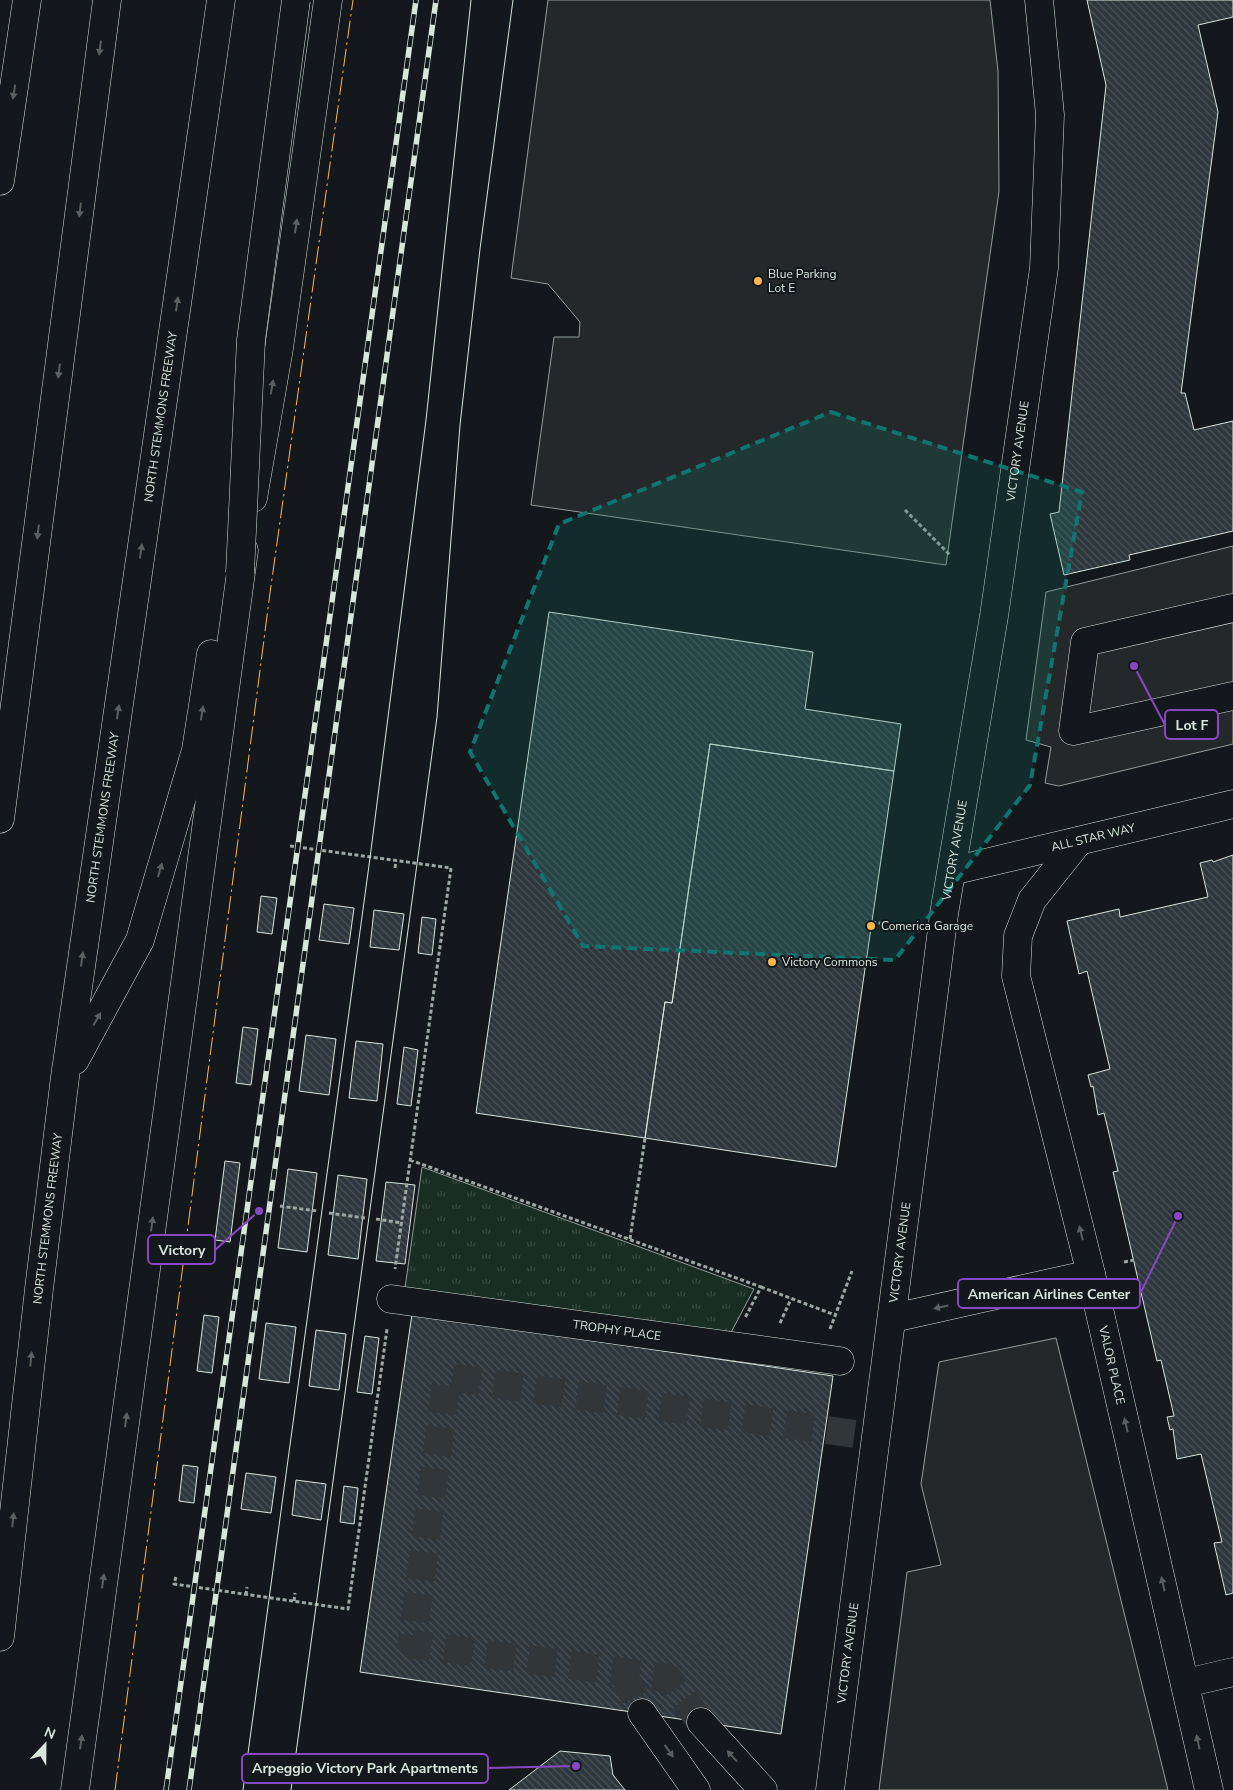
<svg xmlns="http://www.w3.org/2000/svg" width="1233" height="1790" font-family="'Nunito Sans',sans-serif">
<defs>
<pattern id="grass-tufts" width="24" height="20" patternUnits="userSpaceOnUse" patternTransform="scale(1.25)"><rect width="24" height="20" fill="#1a2d24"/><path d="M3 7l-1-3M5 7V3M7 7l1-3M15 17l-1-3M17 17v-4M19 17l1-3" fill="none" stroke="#3b4b43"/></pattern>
<pattern id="building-back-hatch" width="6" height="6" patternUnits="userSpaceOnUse" patternTransform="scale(1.25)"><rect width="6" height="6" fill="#2c363c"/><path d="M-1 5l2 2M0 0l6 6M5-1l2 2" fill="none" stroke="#4a5358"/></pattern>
</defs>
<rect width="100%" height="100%" fill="#14181c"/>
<path fill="url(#grass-tufts)" stroke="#939e99" d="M 422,1167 L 754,1289 L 727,1340 L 404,1295 Z"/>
<path fill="#24282b" stroke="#939e99" d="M 548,0 L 990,0 L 998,71 L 999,191 L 946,565 L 531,505 L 554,337 L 579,337 L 580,322 L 548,284 L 511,278 Z
M 1233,546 L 1233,744 L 1059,786 L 1045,783 L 1051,747 L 1026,740 L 1046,592 Z
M 1056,1338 L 1168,1790 L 879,1790 L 907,1572 L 941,1565 L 921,1484 L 939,1362 Z"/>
<path fill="url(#building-back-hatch)" stroke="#d8e6dc" d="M 1087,0 L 1233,0 L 1233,17 L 1198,25 L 1218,112 L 1181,393 L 1185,393 L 1194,430 L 1233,421 L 1233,531 L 1129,555 L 1130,560 L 1064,575 L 1050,514 L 1059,512 L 1106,85 Z
M 549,612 L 813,652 L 805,709 L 901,724 L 894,771 L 710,744 L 672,1003 L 665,1002 L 645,1138 L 476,1113 Z
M 710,744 L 894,771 L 836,1167 L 645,1138 L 665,1002 L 672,1003 Z
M 1233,855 L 1233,1593 L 1226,1595 L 1214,1543 L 1222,1542 L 1201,1454 L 1177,1459 L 1173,1429 L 1170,1430 L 1167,1417 L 1174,1416 L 1161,1360 L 1157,1361 L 1113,1172 L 1118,1171 L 1104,1113 L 1098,1115 L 1093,1086 L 1091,1087 L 1088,1075 L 1110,1069 L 1087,971 L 1079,974 L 1067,921 L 1119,909 L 1120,917 L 1208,897 L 1200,863 L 1212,860 L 1213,862 Z
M 261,896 L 277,898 L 272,934 L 257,932 Z
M 324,904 L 354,908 L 349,944 L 319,940 Z
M 374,910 L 404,914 L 399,950 L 370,947 Z
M 422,917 L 436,919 L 432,955 L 418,953 Z
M 243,1027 L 258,1029 L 251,1085 L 236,1083 Z
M 306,1035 L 336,1039 L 329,1095 L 299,1091 Z
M 356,1041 L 383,1044 L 377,1101 L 349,1098 Z
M 404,1047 L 418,1050 L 411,1106 L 397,1104 Z
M 225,1161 L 240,1163 L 230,1242 L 215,1240 Z
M 288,1169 L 317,1173 L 307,1252 L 278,1248 Z
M 338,1175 L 367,1179 L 358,1259 L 328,1255 Z
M 386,1182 L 415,1185 L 405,1264 L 376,1261 Z
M 412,1314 L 833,1376 L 781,1734 L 360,1672 Z
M 204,1315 L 219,1317 L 212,1373 L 197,1371 Z
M 266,1323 L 296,1327 L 289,1383 L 259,1379 Z
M 316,1330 L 346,1334 L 339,1390 L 309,1386 Z
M 365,1336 L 379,1338 L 372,1394 L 357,1392 Z
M 183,1465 L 198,1467 L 194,1503 L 179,1501 Z
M 246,1473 L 276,1477 L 271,1513 L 241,1509 Z
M 296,1480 L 326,1484 L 321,1520 L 292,1515 Z
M 344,1486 L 358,1488 L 354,1524 L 340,1522 Z
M 560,1751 L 610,1756 L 613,1775 L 625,1790 L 509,1790 Z"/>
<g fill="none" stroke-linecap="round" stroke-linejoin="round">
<path stroke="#313739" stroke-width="28" stroke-dasharray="28 14" stroke-linecap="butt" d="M 623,1672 L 642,1713
M 701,1722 L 668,1678 L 412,1644 L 447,1377 L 877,1437"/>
<g stroke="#d8e6dc" stroke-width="29">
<g id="minor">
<path d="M 1233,608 L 1085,642 L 1073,731 L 1233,696"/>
<path id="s1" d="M 1079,841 L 1032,900 L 1018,936 L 1016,976 L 1091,1274 L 1209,1790"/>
<path id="s2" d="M 952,871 L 1233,804"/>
<path id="s3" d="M 391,1299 L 840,1361"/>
<path d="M 893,1318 L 1091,1274"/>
<path d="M 1186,1683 L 1233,1672"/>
<path d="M 642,1713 L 696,1790"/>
<path d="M 701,1722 L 763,1790"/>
</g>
</g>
<g stroke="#d8e6dc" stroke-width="29">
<g id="major">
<path id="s4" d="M 830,1790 L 944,914 L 994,616 L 1044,268 L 1050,115 L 1039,0"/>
</g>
</g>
<g stroke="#d8e6dc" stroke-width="29">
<g id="highway">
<path d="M 0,181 L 27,0"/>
<path d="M 253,498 L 279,348 L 328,0"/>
<path d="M 0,819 L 107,0"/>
<path d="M 75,1060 L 140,940 L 196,750 L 211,654"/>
<path id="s5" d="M 0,1637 L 39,1289 L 65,1077 L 221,0"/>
<path d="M 75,1790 L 244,550"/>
</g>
</g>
<path stroke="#9da8a2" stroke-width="3" stroke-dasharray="4 2.5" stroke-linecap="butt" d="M 905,510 L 951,556
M 290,846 L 451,868 L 395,1269
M 395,868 L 396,861
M 872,922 L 885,924
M 410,1160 L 761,1287 L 745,1318
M 280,1206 L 317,1211
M 329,1213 L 365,1218
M 376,1219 L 402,1223
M 630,1239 L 645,1138
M 1124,1262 L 1134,1260
M 761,1287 L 835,1315
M 780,1323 L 791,1299
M 830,1329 L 852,1271
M 176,1577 L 174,1584 L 348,1609 L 387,1329
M 246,1595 L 247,1587
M 294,1601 L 295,1593"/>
<use href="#minor" stroke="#14181c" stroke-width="28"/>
<use href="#major" stroke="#14181c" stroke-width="28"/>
<use href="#highway" stroke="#14181c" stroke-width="28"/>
<path stroke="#d8e6dc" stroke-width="1" d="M 243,1790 L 370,858 L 426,420 L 471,0
M 291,1790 L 437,717 L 460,425 L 480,249 L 513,0"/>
<g stroke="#d8e6dc" stroke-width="5.5">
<path id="rail" d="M 166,1790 L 416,0
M 189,1790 L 436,0"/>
</g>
<use href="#rail" stroke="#14181c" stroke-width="4" stroke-dasharray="11" stroke-linecap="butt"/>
<g stroke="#d8e6dc" stroke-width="29" stroke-linecap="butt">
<path id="highway-bridge" d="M 240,573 L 251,340 L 296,0"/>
</g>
<use href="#highway-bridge" stroke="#14181c" stroke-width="28"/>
<path stroke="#ffb74d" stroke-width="1" stroke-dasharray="18 4 2.5 4" stroke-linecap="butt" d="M 115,1790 L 270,593 L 353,0"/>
</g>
<defs><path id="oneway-solid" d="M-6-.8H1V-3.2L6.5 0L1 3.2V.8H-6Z" transform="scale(1.25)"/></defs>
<g fill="#59605f">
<use href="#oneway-solid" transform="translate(100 48) rotate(97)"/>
<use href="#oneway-solid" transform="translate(14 92) rotate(99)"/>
<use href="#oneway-solid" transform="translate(80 210) rotate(97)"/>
<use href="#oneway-solid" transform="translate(296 226) rotate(-82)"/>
<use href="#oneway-solid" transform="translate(177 304) rotate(-82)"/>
<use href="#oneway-solid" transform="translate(59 371) rotate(97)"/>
<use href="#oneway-solid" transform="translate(272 387) rotate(-80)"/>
<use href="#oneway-solid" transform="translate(38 532) rotate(97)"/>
<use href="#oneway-solid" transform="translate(141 551) rotate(-82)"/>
<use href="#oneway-solid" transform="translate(118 712) rotate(-82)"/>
<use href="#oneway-solid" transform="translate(202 713) rotate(-81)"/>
<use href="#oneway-solid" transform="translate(160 870) rotate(-74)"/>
<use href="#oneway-solid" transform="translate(82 959) rotate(-82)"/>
<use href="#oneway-solid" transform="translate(97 1019) rotate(-61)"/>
<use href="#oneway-solid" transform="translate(152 1224) rotate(-82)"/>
<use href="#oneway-solid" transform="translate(1081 1233) rotate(-104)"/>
<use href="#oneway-solid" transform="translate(941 1307) rotate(168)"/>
<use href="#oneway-solid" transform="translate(31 1359) rotate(-84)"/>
<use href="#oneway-solid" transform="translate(126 1420) rotate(-82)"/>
<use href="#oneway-solid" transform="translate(1126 1425) rotate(-103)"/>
<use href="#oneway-solid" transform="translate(13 1520) rotate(-84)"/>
<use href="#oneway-solid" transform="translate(103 1581) rotate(-82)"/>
<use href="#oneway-solid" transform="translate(1163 1584) rotate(-103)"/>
<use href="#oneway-solid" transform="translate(81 1742) rotate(-82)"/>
<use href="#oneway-solid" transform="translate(1198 1742) rotate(-102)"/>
<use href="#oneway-solid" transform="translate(669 1751) rotate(55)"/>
<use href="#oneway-solid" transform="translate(732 1756) rotate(-132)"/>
</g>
<path fill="#0f766e" fill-opacity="0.2" stroke="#0f766e" stroke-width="4" stroke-dasharray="10 6" stroke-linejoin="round" d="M 831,412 L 1082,492 L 1030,785 L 895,960 L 583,946 L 470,752 L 559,524 Z"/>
<g fill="#ffb74d" stroke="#14181c" stroke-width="2">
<circle cx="758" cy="281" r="5"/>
<circle cx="871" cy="926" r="5"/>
<circle cx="772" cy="962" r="5"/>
</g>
<g text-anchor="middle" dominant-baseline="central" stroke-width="4" stroke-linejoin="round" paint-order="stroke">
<g font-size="12" fill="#d8e6dc" stroke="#14181c" text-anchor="start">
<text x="768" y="274">Blue Parking<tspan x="768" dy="14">Lot E</tspan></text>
<text x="881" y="926">Comerica Garage</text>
<text x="782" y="962">Victory Commons</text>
</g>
<g font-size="12" fill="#d8e6dc" stroke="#14181c">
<text stroke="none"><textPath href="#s5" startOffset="1231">NORTH STEMMONS FREEWAY</textPath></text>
<text stroke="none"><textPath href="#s4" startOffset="1352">VICTORY AVENUE</textPath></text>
<text stroke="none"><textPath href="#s5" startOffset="826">NORTH STEMMONS FREEWAY</textPath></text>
<text stroke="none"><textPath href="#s2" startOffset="145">ALL STAR WAY</textPath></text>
<text stroke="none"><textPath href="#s4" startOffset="948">VICTORY AVENUE</textPath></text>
<text stroke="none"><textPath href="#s5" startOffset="421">NORTH STEMMONS FREEWAY</textPath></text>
<text stroke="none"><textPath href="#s4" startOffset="542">VICTORY AVENUE</textPath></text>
<text stroke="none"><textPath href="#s3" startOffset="228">TROPHY PLACE</textPath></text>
<text stroke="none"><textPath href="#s1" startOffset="555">VALOR PLACE</textPath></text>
<text stroke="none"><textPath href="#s4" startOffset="138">VICTORY AVENUE</textPath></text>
</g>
</g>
<path fill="none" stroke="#8948c3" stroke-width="2" d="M1134 666L1165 725M259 1211L215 1250M1178 1216L1140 1294M576 1766L488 1768"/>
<g fill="#8948c3" stroke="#14181c" stroke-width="2">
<circle cx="1134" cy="666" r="5"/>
<circle cx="259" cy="1211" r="5"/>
<circle cx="1178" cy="1216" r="5"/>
<circle cx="576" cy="1766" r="5"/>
</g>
<g fill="#14181c" stroke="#8948c3" stroke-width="2">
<rect x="1165" y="710" width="53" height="29" rx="5"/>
<rect x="148" y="1235" width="67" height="29" rx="5"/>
<rect x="958" y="1279" width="182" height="29" rx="5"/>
<rect x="242" y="1754" width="246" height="29" rx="5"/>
</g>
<g font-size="14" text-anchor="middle" font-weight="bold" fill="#d8e6dc">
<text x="1192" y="730">Lot F</text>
<text x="182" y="1255">Victory</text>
<text x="1049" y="1299">American Airlines Center</text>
<text x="365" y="1773">Arpeggio Victory Park Apartments</text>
</g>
<g transform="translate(45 1745) rotate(22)" stroke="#14181c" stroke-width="4" paint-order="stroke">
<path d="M0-4L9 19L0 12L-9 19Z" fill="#d8e6dc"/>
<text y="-8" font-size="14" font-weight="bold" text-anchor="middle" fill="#d8e6dc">N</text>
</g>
</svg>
